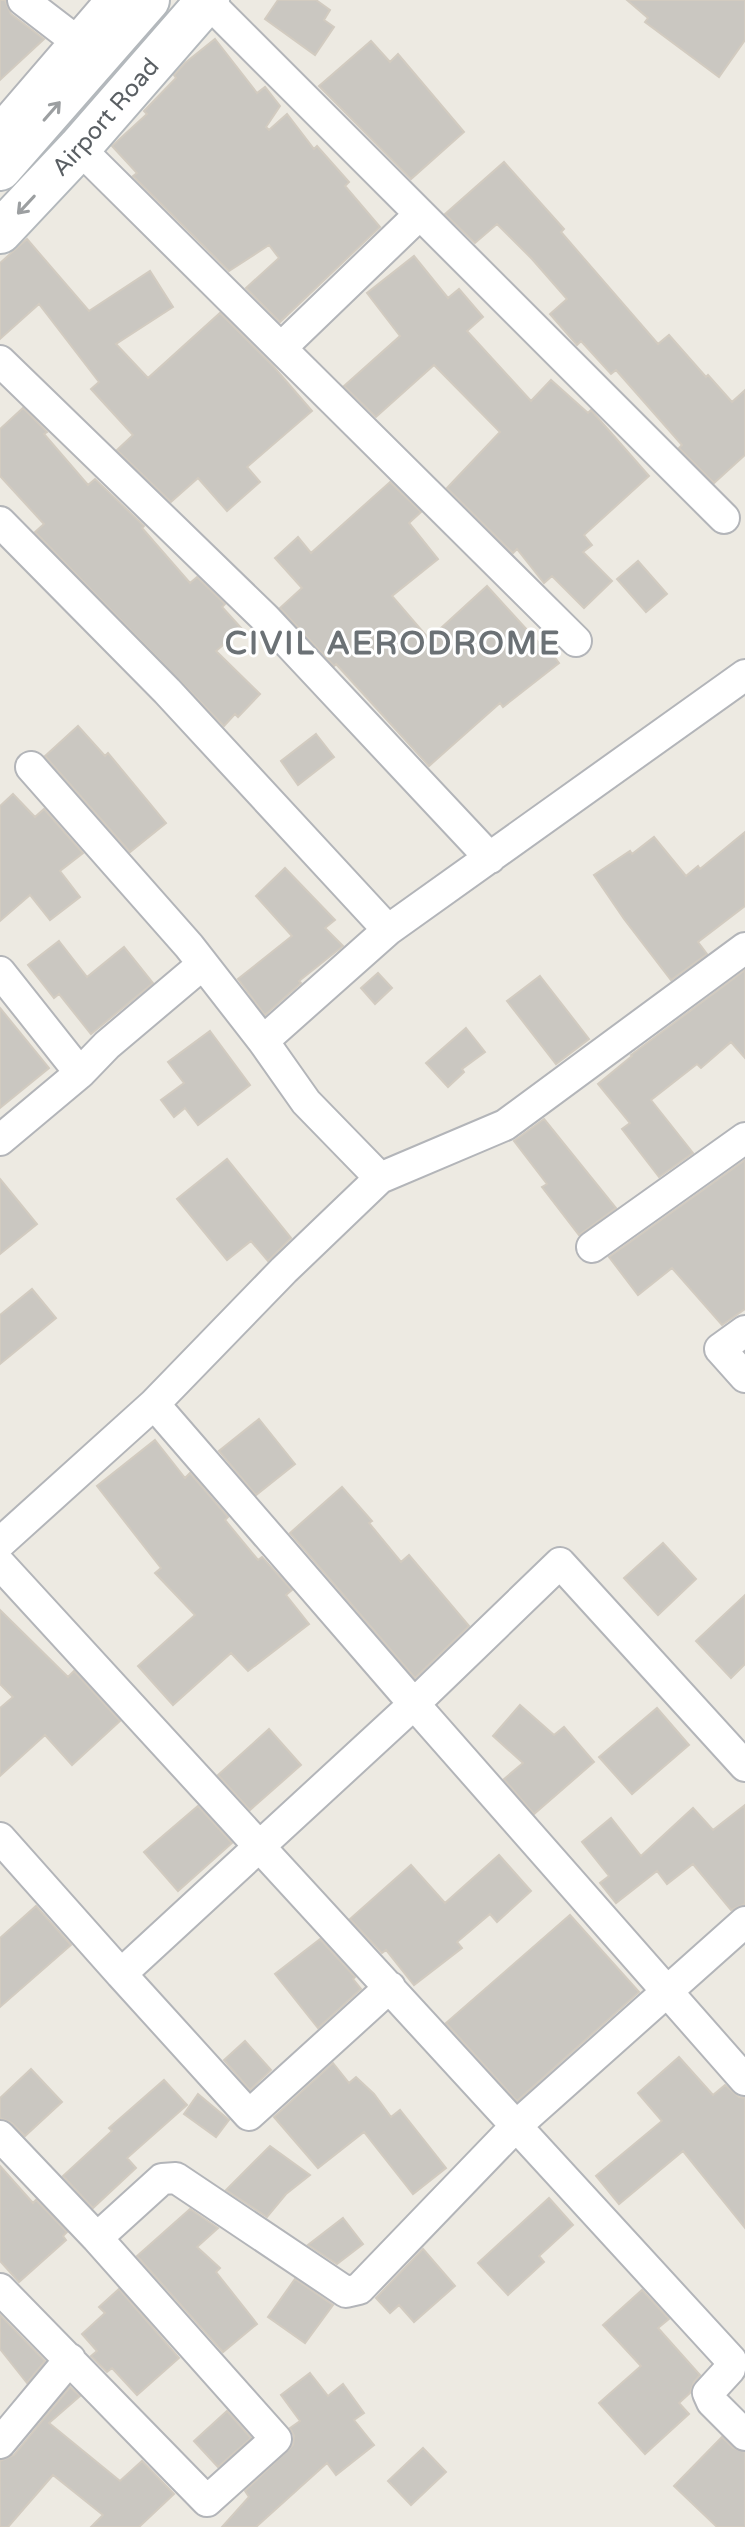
<svg xmlns="http://www.w3.org/2000/svg" width="745" height="2527" font-family="'Varela Round',sans-serif">
<rect width="100%" height="100%" fill="#edeae2"/>
<path fill="#cac7c1" stroke="#d2cbc0" stroke-width="2" d="M 0,0 L 5,0 L 11,14 L 44,39 L 0,80 Z
M 278,0 L 316,0 L 330,10 L 324,20 L 334,27 L 315,55 L 265,19 Z
M 627,0 L 745,0 L 745,40 L 719,77 L 645,22 L 648,18 Z
M 215,39 L 257,93 L 265,87 L 280,106 L 266,127 L 269,130 L 287,114 L 314,149 L 317,146 L 349,182 L 345,186 L 380,227 L 280,322 L 246,288 L 279,258 L 269,245 L 229,271 L 133,176 L 137,173 L 112,146 L 147,114 L 144,111 L 176,78 L 174,75 L 185,63 Z
M 371,41 L 390,62 L 398,54 L 464,132 L 411,179 L 319,86 Z
M 504,162 L 564,229 L 561,232 L 658,344 L 669,335 L 706,377 L 708,375 L 732,402 L 745,390 L 745,455 L 714,483 L 679,448 L 682,445 L 616,370 L 611,374 L 581,341 L 577,345 L 550,314 L 567,299 L 532,259 L 497,224 L 475,243 L 445,214 Z
M 27,239 L 89,311 L 150,271 L 173,307 L 116,344 L 148,378 L 220,313 L 273,366 L 312,411 L 247,467 L 260,482 L 227,511 L 198,478 L 171,502 L 117,450 L 133,435 L 91,389 L 99,382 L 39,304 L 0,339 L 0,263 Z
M 414,256 L 448,298 L 459,289 L 483,317 L 467,331 L 531,401 L 551,380 L 588,413 L 591,410 L 649,476 L 584,535 L 592,545 L 583,552 L 612,581 L 584,608 L 552,576 L 544,583 L 517,549 L 513,553 L 447,488 L 500,432 L 434,365 L 376,417 L 344,386 L 400,336 L 367,293 Z
M 23,408 L 47,432 L 44,434 L 88,485 L 95,479 L 144,526 L 142,528 L 190,583 L 197,577 L 225,604 L 222,607 L 242,629 L 216,651 L 260,694 L 238,717 L 235,714 L 224,726 L 35,532 L 44,524 L 0,476 L 0,429 Z
M 390,482 L 421,512 L 409,523 L 438,559 L 392,596 L 429,639 L 487,586 L 539,643 L 542,640 L 559,663 L 503,707 L 500,703 L 429,766 L 336,664 L 334,666 L 280,608 L 302,588 L 275,558 L 298,537 L 311,553 Z
M 638,561 L 667,594 L 646,612 L 617,579 Z
M 78,726 L 105,756 L 108,753 L 166,823 L 130,852 L 45,756 Z
M 316,734 L 334,757 L 298,785 L 281,761 Z
M 13,794 L 35,817 L 44,809 L 83,853 L 60,871 L 80,897 L 50,920 L 30,895 L 0,921 L 0,806 Z
M 745,832 L 745,906 L 698,942 L 707,954 L 671,980 L 624,919 L 594,875 L 630,851 L 632,854 L 654,837 L 686,876 L 698,866 L 700,869 Z
M 285,868 L 335,920 L 325,928 L 343,946 L 299,981 L 301,983 L 265,1015 L 238,979 L 292,936 L 256,896 Z
M 59,941 L 87,977 L 124,947 L 153,983 L 91,1034 L 59,994 L 54,998 L 28,965 Z
M 745,970 L 745,1058 L 731,1042 L 701,1068 L 697,1064 L 651,1100 L 693,1153 L 659,1177 L 622,1129 L 630,1123 L 598,1084 L 632,1056 L 631,1055 Z
M 378,973 L 392,988 L 375,1004 L 361,988 Z
M 540,976 L 589,1039 L 556,1064 L 507,1001 Z
M 0,1008 L 49,1068 L 0,1108 Z
M 466,1028 L 485,1052 L 462,1069 L 464,1072 L 448,1087 L 426,1063 Z
M 210,1031 L 250,1085 L 198,1125 L 185,1108 L 174,1117 L 161,1100 L 184,1083 L 168,1062 Z
M 544,1119 L 616,1208 L 579,1235 L 542,1187 L 547,1184 L 514,1141 Z
M 227,1159 L 291,1238 L 268,1261 L 251,1241 L 227,1260 L 177,1199 Z
M 745,1160 L 745,1309 L 722,1325 L 672,1268 L 638,1295 L 609,1257 Z
M 0,1179 L 37,1224 L 0,1254 Z
M 32,1289 L 56,1318 L 0,1364 L 0,1315 Z
M 259,1419 L 295,1464 L 256,1495 L 219,1451 Z
M 155,1440 L 185,1478 L 190,1473 L 228,1517 L 225,1520 L 258,1560 L 262,1557 L 292,1590 L 286,1595 L 309,1624 L 248,1671 L 231,1653 L 173,1705 L 138,1666 L 195,1615 L 155,1573 L 161,1568 L 97,1486 Z
M 342,1487 L 372,1521 L 369,1523 L 401,1562 L 409,1555 L 469,1626 L 415,1678 L 290,1533 Z
M 663,1543 L 696,1579 L 658,1615 L 624,1578 Z
M 745,1595 L 745,1664 L 731,1678 L 696,1641 Z
M 0,1610 L 68,1677 L 74,1671 L 120,1721 L 72,1765 L 45,1735 L 0,1776 L 0,1708 L 13,1697 L 0,1684 Z
M 520,1705 L 554,1735 L 564,1727 L 594,1762 L 534,1814 L 504,1779 L 523,1763 L 493,1736 Z
M 657,1708 L 689,1745 L 632,1794 L 599,1757 Z
M 269,1729 L 301,1765 L 250,1810 L 218,1775 Z
M 745,1805 L 745,1904 L 731,1910 L 693,1864 L 667,1884 L 657,1871 L 616,1903 L 600,1883 L 609,1876 L 582,1842 L 611,1818 L 641,1856 L 693,1808 L 713,1830 Z
M 198,1806 L 232,1843 L 178,1891 L 144,1852 Z
M 499,1855 L 531,1891 L 497,1922 L 490,1914 L 457,1942 L 462,1948 L 414,1985 L 386,1950 L 382,1953 L 350,1919 L 411,1865 L 445,1903 Z
M 36,1906 L 71,1945 L 0,2007 L 0,1938 Z
M 570,1915 L 639,1992 L 517,2101 L 446,2023 Z
M 320,1939 L 355,1977 L 353,1979 L 361,1989 L 318,2028 L 275,1974 Z
M 245,2041 L 271,2070 L 250,2090 L 224,2060 Z
M 679,2057 L 713,2095 L 725,2085 L 739,2097 L 745,2098 L 745,2228 L 683,2151 L 619,2204 L 596,2176 L 662,2121 L 638,2093 Z
M 333,2063 L 349,2083 L 356,2077 L 374,2094 L 391,2117 L 400,2110 L 446,2168 L 413,2194 L 364,2132 L 318,2168 L 274,2117 Z
M 31,2069 L 62,2102 L 25,2136 L 12,2123 L 0,2118 L 0,2098 Z
M 164,2080 L 187,2105 L 127,2158 L 136,2168 L 93,2208 L 63,2176 L 112,2131 L 109,2128 Z
M 198,2094 L 229,2120 L 216,2137 L 184,2114 Z
M 270,2146 L 310,2175 L 286,2194 L 267,2217 L 226,2190 Z
M 0,2166 L 33,2203 L 36,2200 L 67,2232 L 63,2236 L 66,2240 L 19,2282 L 0,2261 Z
M 549,2198 L 573,2225 L 539,2256 L 544,2262 L 508,2295 L 478,2263 Z
M 190,2209 L 218,2228 L 197,2247 L 220,2268 L 216,2272 L 257,2324 L 223,2352 L 137,2256 Z
M 343,2218 L 363,2244 L 337,2264 L 308,2245 Z
M 423,2249 L 455,2286 L 414,2322 L 399,2305 L 390,2313 L 376,2298 Z
M 295,2279 L 333,2305 L 305,2343 L 268,2317 Z
M 119,2289 L 179,2358 L 137,2395 L 112,2368 L 107,2372 L 91,2356 L 97,2351 L 82,2334 L 105,2313 L 99,2307 Z
M 642,2290 L 669,2319 L 658,2328 L 700,2375 L 694,2382 L 690,2393 L 679,2403 L 689,2414 L 645,2454 L 599,2403 L 641,2366 L 603,2325 Z
M 0,2315 L 45,2361 L 27,2383 L 0,2349 Z
M 310,2373 L 328,2396 L 343,2384 L 364,2413 L 354,2420 L 374,2445 L 336,2475 L 327,2463 L 256,2527 L 222,2527 L 249,2497 L 245,2491 L 293,2445 L 294,2436 L 290,2428 L 300,2421 L 281,2395 Z
M 70,2387 L 80,2396 L 49,2423 L 120,2481 L 142,2461 L 174,2494 L 139,2527 L 91,2527 L 103,2515 L 53,2475 L 8,2527 L 0,2527 L 0,2461 L 14,2455 Z
M 227,2411 L 251,2438 L 218,2467 L 194,2441 Z
M 722,2437 L 733,2448 L 745,2452 L 745,2527 L 717,2527 L 674,2486 Z
M 423,2448 L 446,2472 L 411,2505 L 388,2481 Z"/>
<g fill="none" stroke-linecap="round" stroke-linejoin="round">
<g stroke="#b3b5b9" stroke-width="34">
<path id="street" d="M 23,0 L 75,40
M 207,1 L 724,518
M 0,129 L 111,0
M 79,148 L 576,641
M 281,348 L 420,214
M 0,361 L 265,618 L 490,858
M 0,522 L 167,691 L 388,930 L 263,1041 L 306,1102 L 380,1178 L 284,1270 L 154,1404 L 0,1543
M 31,767 L 189,946 L 263,1041
M 388,930 L 745,675
M 0,972 L 80,1073 L 0,1140
M 80,1073 L 107,1045 L 203,964
M 380,1178 L 505,1125 L 745,948
M 592,1247 L 745,1138
M 745,1331 L 720,1349 L 745,1377
M 154,1404 L 414,1704 L 560,1563 L 745,1766
M 0,1564 L 731,2360 L 730,2369 L 708,2393 L 712,2402 L 745,2435
M 0,1838 L 121,1974 L 414,1704 L 745,2080
M 121,1974 L 249,2115 L 390,1987
M 0,2136 L 97,2238 L 276,2439 L 207,2501 L 0,2289
M 97,2238 L 162,2179 L 176,2178 L 346,2292 L 359,2289 L 516,2126 L 745,1922
M 0,2443 L 70,2359"/>
</g>
<g stroke="#b3b8bc" stroke-width="46">
<g id="secondary">
<path d="M 0,169 L 148,0"/>
<path id="s1" d="M 0,232 L 79,148 L 208,0"/>
</g>
</g>
<use href="#street" stroke="#fff" stroke-width="30"/>
<use href="#secondary" stroke="#fff" stroke-width="42"/>
</g>
<defs><path id="oneway-shaft" d="M-6 0H5M1.5-3L5.5 0L1.5 3" fill="none" stroke-width="1.6" stroke-linecap="round" stroke-linejoin="round" transform="scale(2)"/></defs>
<g stroke="#9c9fa1">
<use href="#oneway-shaft" transform="translate(52 111) rotate(-49)"/>
<use href="#oneway-shaft" transform="translate(26 205) rotate(133)"/>
</g>
<g text-anchor="middle" dominant-baseline="central" stroke-width="6" stroke-linejoin="round" paint-order="stroke">
<g font-size="24" fill="#5a5f63" stroke="#fff">
<text stroke="none"><textPath href="#s1" startOffset="156">Airport Road</textPath></text>
</g>
<g font-size="32" font-weight="bold" letter-spacing="2" fill="#6b7175" stroke="#fff">
<text x="393" y="644">CIVIL AERODROME</text>
</g>
</g>
</svg>
